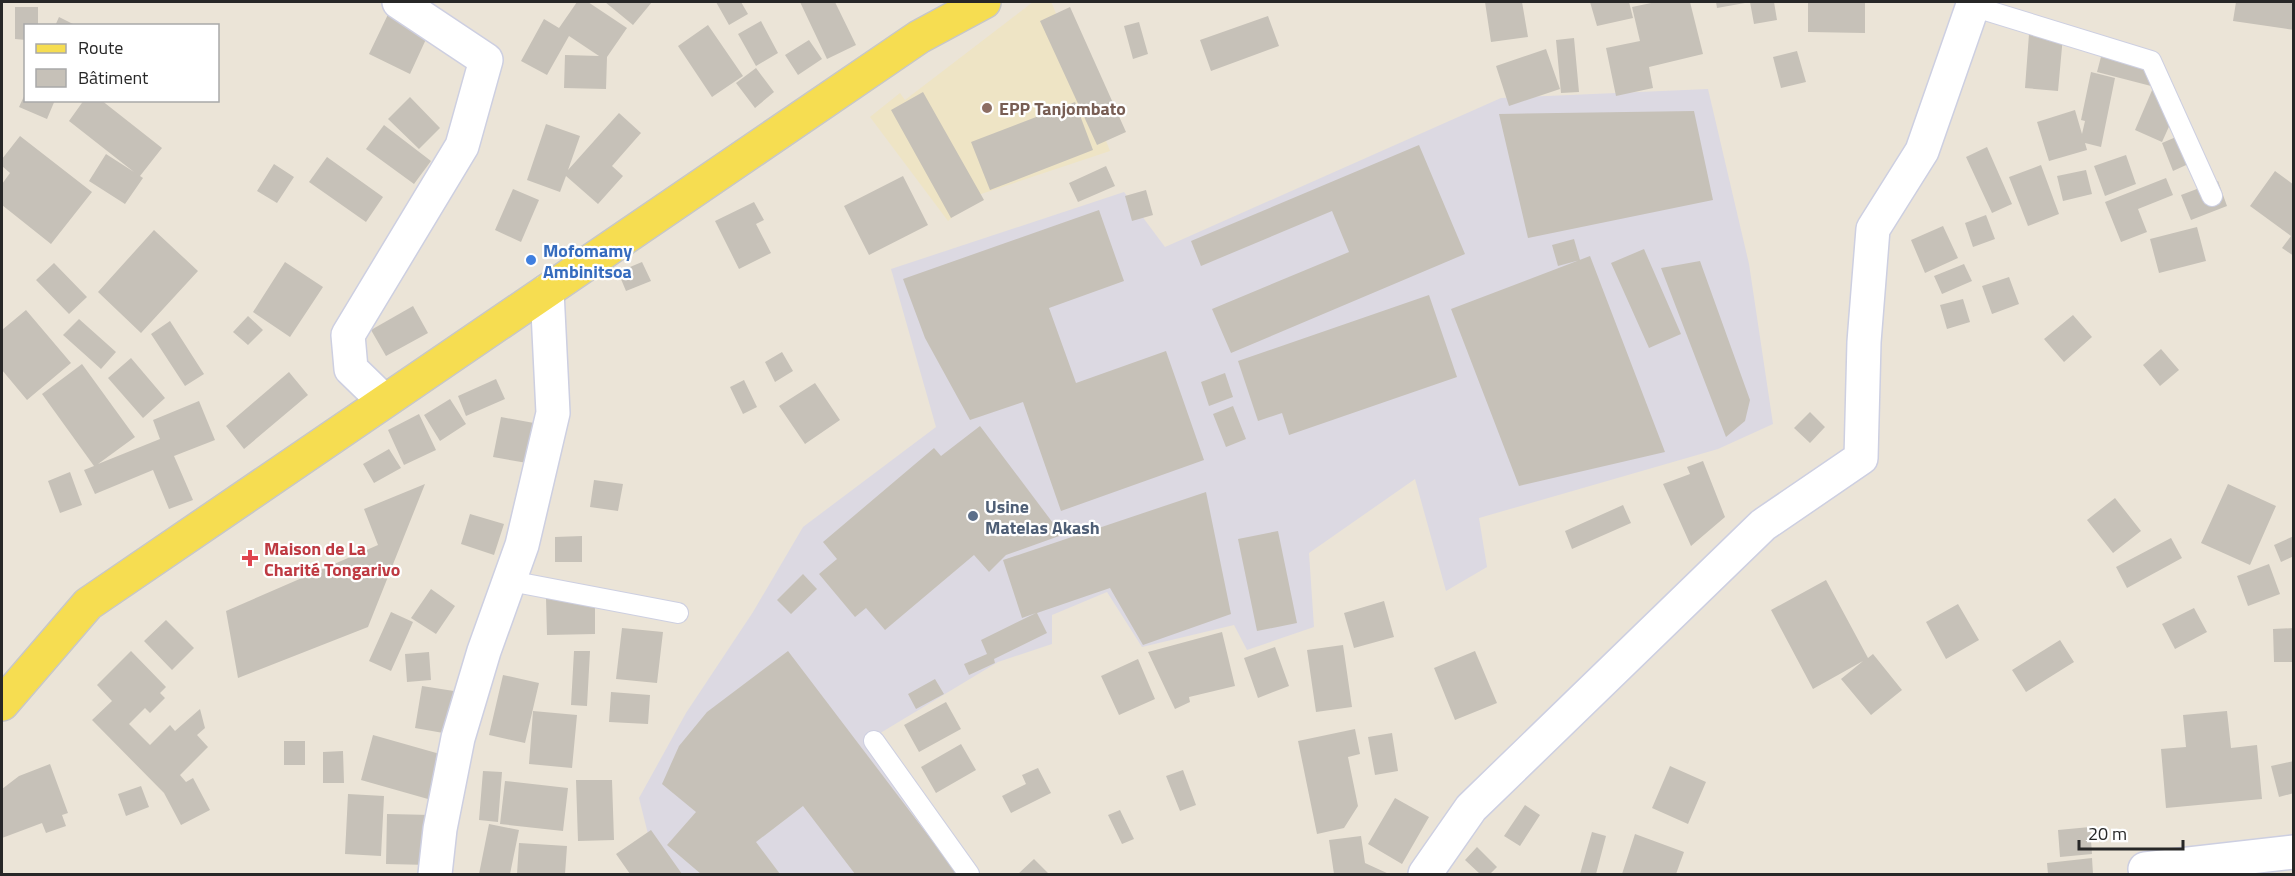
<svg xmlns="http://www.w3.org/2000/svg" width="2295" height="876" font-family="'Titillium Web',sans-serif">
<rect width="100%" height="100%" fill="#ebe4d7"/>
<path fill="#dcd9e2" d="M 1708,89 L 1749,264 L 1773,424 L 1718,449 L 1479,518 L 1487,567 L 1446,591 L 1415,479 L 1309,553 L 1314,627 L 1247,650 L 1234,625 L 1142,647 L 1107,592 L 1052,615 L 1052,644 L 998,662 L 877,735 L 980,874 L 680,874 L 648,834 L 639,798 L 686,713 L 753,612 L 803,527 L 936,427 L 891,269 L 1124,192 L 1165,247 L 1501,98 Z"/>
<path fill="#eee4c5" d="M 1033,2 L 1051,2 L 1053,6 L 1110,151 L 975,196 L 948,221 L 870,117 L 900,93 L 905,100 Z"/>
<path fill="#c6c1b8" d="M 577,2 L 588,2 L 627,28 L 607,57 L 606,89 L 564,88 L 565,55 L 599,56 L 569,36 L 547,75 L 521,61 L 544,19 L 559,28 Z
M 605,2 L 652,2 L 633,25 Z
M 716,2 L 741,2 L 748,14 L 729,25 Z
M 800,2 L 835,2 L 856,45 L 827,59 Z
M 1485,2 L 1522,2 L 1528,37 L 1491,42 Z
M 1590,2 L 1629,2 L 1633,18 L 1597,26 Z
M 1656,2 L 1690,2 L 1703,54 L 1649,67 L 1653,88 L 1616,96 L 1606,48 L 1640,41 L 1632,7 Z
M 1716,2 L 1745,2 L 1745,3 L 1717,8 Z
M 1750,2 L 1774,2 L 1777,20 L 1754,24 Z
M 1808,2 L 1865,2 L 1865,33 L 1808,32 Z
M 2236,2 L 2294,2 L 2294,30 L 2233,21 Z
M 393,4 L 433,24 L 410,74 L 369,54 Z
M 15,7 L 38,7 L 38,26 L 26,26 L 26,40 L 15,39 Z
M 1070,7 L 1126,132 L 1097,145 L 1040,21 Z
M 1268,16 L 1279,46 L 1211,71 L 1200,40 Z
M 59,17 L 77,26 L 55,26 Z
M 761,21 L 778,53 L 756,66 L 738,34 Z
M 1139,22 L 1148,54 L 1133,59 L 1124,26 Z
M 708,25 L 743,76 L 712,97 L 678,46 Z
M 2029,34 L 2063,36 L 2058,91 L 2025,88 Z
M 1574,38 L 1579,92 L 1561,93 L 1556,40 Z
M 809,40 L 822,59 L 798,75 L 785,55 Z
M 1546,49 L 1560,89 L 1509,106 L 1496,66 Z
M 1797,51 L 1806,82 L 1781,88 L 1773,57 Z
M 2102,53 L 2156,67 L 2151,86 L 2097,72 Z
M 756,68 L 774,92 L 755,108 L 736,83 Z
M 2091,72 L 2115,78 L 2101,147 L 2085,143 L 2087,150 L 2049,161 L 2037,122 L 2075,110 L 2082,134 L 2085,121 L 2081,120 Z
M 2153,88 L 2181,100 L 2162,142 L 2135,130 Z
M 26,92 L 26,100 L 55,100 L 47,119 L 19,107 Z
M 923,92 L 984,200 L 951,218 L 891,110 Z
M 410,97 L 440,128 L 419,149 L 388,119 Z
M 84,100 L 101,100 L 162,148 L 140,176 L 143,178 L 125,204 L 89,181 L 106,154 L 134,172 L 69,121 Z
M 1075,102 L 1093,150 L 990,190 L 971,142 Z
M 1694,111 L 1713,200 L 1528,238 L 1499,114 Z
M 619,113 L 641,133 L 612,166 L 623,176 L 598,204 L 566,176 L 560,192 L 527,180 L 546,124 L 580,136 L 568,170 Z
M 384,125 L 431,161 L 414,184 L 366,149 Z
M 2183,134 L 2195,161 L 2173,171 L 2162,143 Z
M 20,136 L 92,192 L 51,244 L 2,205 L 2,184 L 10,173 L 2,166 L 2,159 Z
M 1419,145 L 1465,254 L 1231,353 L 1212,309 L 1349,252 L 1332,211 L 1201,266 L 1191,241 Z
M 1987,147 L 2012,204 L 1992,213 L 1966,157 Z
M 2126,155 L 2136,184 L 2105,196 L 2094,166 Z
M 327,157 L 383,197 L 366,222 L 309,182 Z
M 274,164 L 294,177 L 277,203 L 257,191 Z
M 2041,165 L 2059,214 L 2028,226 L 2009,177 Z
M 1106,166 L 1115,186 L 1078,202 L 1069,183 Z
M 2086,170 L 2092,194 L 2063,201 L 2057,176 Z
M 2275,171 L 2294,185 L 2294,256 L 2282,248 L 2291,236 L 2250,206 Z
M 903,176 L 928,225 L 869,255 L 844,206 Z
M 2166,178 L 2173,195 L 2138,209 L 2147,232 L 2121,242 L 2105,202 Z
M 2218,181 L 2227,206 L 2191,220 L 2181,195 Z
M 513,189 L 539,200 L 521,242 L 495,230 Z
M 1146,190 L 1153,215 L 1132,221 L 1125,196 Z
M 754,202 L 764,220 L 756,224 L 771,253 L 739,269 L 715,221 Z
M 1099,210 L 1124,281 L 1049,308 L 1076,383 L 1166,351 L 1204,460 L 1061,511 L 1023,402 L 970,420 L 925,338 L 903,279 Z
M 1986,215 L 1995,239 L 1973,247 L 1965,223 Z
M 1943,226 L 1958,258 L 1925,273 L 1911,240 Z
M 2197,227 L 2206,261 L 2159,273 L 2150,239 Z
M 154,230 L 198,271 L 141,333 L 98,292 Z
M 1574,239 L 1580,260 L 1558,266 L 1552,245 Z
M 1644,249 L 1681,334 L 1649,348 L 1611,263 Z
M 1590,256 L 1665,452 L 1519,486 L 1451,309 Z
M 1700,261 L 1750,400 L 1745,421 L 1726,437 L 1661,268 Z
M 285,262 L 323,287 L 290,337 L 253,312 Z
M 642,262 L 651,281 L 626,291 L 618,272 Z
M 54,263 L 87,297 L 69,314 L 36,280 Z
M 1964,264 L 1972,281 L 1942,294 L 1934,276 Z
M 2009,277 L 2019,304 L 1992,314 L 1982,286 Z
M 1429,295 L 1457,377 L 1289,435 L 1282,413 L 1258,421 L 1238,361 Z
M 1963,299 L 1970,322 L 1947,329 L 1940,305 Z
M 413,306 L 428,333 L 386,356 L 371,330 Z
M 26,310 L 71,363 L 27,400 L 2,370 L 2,330 Z
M 2073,315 L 2092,337 L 2064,362 L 2044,339 Z
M 248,316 L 263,330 L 248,345 L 233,332 Z
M 79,319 L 116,352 L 101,369 L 63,335 Z
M 170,321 L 204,374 L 185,386 L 151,334 Z
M 2161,349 L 2179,370 L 2160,386 L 2143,365 Z
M 782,352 L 793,371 L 775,382 L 765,362 Z
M 131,358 L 165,398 L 143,418 L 108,378 Z
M 82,364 L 135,437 L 98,464 L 160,439 L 153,420 L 199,401 L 215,440 L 174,456 L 193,500 L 169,509 L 153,470 L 95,494 L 84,470 L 94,466 L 42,394 Z
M 289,372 L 308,395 L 244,449 L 226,426 Z
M 1225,373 L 1233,397 L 1209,406 L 1201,382 Z
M 496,379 L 505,399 L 466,416 L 458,396 Z
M 744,380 L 757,407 L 743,414 L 730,387 Z
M 815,383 L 840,420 L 805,444 L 779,406 Z
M 450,399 L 466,424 L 440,441 L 424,415 Z
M 1233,406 L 1246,439 L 1226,447 L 1213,414 Z
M 1810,412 L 1825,427 L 1810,443 L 1794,428 Z
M 419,414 L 436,450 L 404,465 L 388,430 Z
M 501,417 L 534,423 L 527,463 L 493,457 Z
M 980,426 L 1062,535 L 1006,555 L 989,572 L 974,555 L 885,630 L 866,608 L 855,617 L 819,574 L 837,559 L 823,542 L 934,448 L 941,456 Z
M 389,449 L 401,468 L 374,483 L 363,464 Z
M 1703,461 L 1725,517 L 1691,546 L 1663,484 L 1690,474 L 1687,467 Z
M 70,472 L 82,505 L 60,513 L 48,481 Z
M 594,480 L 623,484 L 618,511 L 590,507 Z
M 425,484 L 368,627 L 238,678 L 226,611 L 378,545 L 364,509 Z
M 2228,484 L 2276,506 L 2250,565 L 2201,543 Z
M 1206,492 L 1231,614 L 1143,645 L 1110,588 L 1037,613 L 1047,633 L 994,659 L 995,663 L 969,675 L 964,664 L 987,654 L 981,640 L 1036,613 L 1022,618 L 1003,560 Z
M 2115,498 L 2141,531 L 2113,553 L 2087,520 Z
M 1623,505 L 1631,523 L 1572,549 L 1565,531 Z
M 470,514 L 504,524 L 494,555 L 461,544 Z
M 1278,531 L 1297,623 L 1257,631 L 1238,539 Z
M 582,536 L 582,562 L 555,562 L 555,537 Z
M 2294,536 L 2294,556 L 2281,562 L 2274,545 Z
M 2171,538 L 2182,558 L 2127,588 L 2116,567 Z
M 2269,564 L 2280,594 L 2248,606 L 2237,576 Z
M 803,574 L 817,589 L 791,614 L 777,600 Z
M 1826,580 L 1868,658 L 1873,654 L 1902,690 L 1871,715 L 1841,679 L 1863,661 L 1813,689 L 1771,610 Z
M 431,589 L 455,606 L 436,634 L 411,618 Z
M 595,597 L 595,634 L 547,635 L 546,598 Z
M 1384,601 L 1394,637 L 1354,648 L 1344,613 Z
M 1958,604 L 1979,640 L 1946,659 L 1926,622 Z
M 2194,608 L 2207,632 L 2175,649 L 2162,624 Z
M 391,612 L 413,622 L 391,671 L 369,661 Z
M 166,620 L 194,648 L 172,670 L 144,641 Z
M 622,628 L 663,632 L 657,683 L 616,679 Z
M 2294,628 L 2294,662 L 2274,662 L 2273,629 Z
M 1222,632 L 1235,686 L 1189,697 L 1190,702 L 1175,709 L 1148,652 Z
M 2060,640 L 2074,662 L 2026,692 L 2012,670 Z
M 1343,645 L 1352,707 L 1316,712 L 1307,650 Z
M 1275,647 L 1289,686 L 1258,698 L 1244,658 Z
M 131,651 L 166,687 L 160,693 L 165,698 L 150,713 L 145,708 L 129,724 L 150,745 L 170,725 L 175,731 L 200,709 L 205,728 L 197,735 L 208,747 L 180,775 L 186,782 L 193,778 L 210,810 L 181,825 L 164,793 L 92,720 L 112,701 L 97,685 Z
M 574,651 L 590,651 L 587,706 L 571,705 Z
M 788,651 L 956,872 L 953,874 L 855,874 L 803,806 L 756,842 L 780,874 L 701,874 L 667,845 L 696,812 L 662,784 L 679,746 L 707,712 Z
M 1475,651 L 1497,703 L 1455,720 L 1434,668 Z
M 429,652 L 431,680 L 407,682 L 405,654 Z
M 1138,659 L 1155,699 L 1119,715 L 1101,676 Z
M 503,675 L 539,683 L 525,743 L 489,735 Z
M 935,679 L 944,694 L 916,709 L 908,694 Z
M 422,686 L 473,694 L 466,737 L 415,728 Z
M 611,692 L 650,695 L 648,724 L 609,722 Z
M 946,702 L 961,729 L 919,752 L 904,725 Z
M 533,711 L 577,715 L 572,768 L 529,764 Z
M 2227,711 L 2231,748 L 2257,745 L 2262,799 L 2166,808 L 2161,749 L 2186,747 L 2183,715 Z
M 1355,729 L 1360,754 L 1348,757 L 1358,806 L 1344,828 L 1317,834 L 1298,741 Z
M 1392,733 L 1398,771 L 1375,775 L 1368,737 Z
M 373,735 L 447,756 L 435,801 L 361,780 Z
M 284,741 L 305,741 L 305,765 L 284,765 Z
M 961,744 L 976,770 L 936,793 L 921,767 Z
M 343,751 L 344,783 L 323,783 L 323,752 Z
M 2294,761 L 2294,793 L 2279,797 L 2271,766 Z
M 50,764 L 68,813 L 62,815 L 66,826 L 46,833 L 42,823 L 2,838 L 2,789 L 19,776 Z
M 1670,766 L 1706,782 L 1688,824 L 1652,808 Z
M 1038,768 L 1051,793 L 1011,813 L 1002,796 L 1026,784 L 1022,775 Z
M 1183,770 L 1196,805 L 1180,811 L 1166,776 Z
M 483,771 L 502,772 L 498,822 L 479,820 Z
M 576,780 L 612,780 L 614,840 L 578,841 Z
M 505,781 L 568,788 L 563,831 L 500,824 Z
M 141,786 L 149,807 L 126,816 L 118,794 Z
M 348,794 L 384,796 L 381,856 L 345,854 Z
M 1395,798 L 1429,817 L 1402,864 L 1368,844 Z
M 1525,805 L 1540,815 L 1520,846 L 1504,836 Z
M 1120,810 L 1134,839 L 1122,844 L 1108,815 Z
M 387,814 L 431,815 L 430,865 L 386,864 Z
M 489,824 L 519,830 L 510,874 L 479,874 Z
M 2090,827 L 2092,854 L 2060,857 L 2058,830 Z
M 651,830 L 682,874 L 630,874 L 616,854 Z
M 1592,832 L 1606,836 L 1596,874 L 1580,874 Z
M 1635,834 L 1684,852 L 1676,874 L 1622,874 Z
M 1361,836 L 1365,863 L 1389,874 L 1334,874 L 1329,840 Z
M 519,843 L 567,846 L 565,874 L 517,874 Z
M 1477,847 L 1497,867 L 1490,874 L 1480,874 L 1465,860 Z
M 2092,858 L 2093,874 L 2048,874 L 2047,863 Z
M 1034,859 L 1049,874 L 1018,874 Z"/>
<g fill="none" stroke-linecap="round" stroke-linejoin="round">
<g stroke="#cdcfe1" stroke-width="22">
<path id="lane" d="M 1972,6 L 2151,61 L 2212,196
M 510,581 L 678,613
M 874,741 L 969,874"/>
</g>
<g stroke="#cdcfe1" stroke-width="36">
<path id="street" d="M 384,401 L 351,369 L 348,335 L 462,146 L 486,60 L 399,2
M 2145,869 L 2294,852
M 435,874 L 440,829 L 458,738 L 484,651 L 522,545 L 553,413 L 547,291"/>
</g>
<g stroke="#cdcfe1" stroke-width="36">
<path id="secondary" d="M 1425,874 L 1471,808 L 1763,525 L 1861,458 L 1864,342 L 1873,229 L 1922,151 L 1974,2"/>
</g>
<g stroke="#c7c7c7" stroke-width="36">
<path id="primary" d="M 2,704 L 88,604 L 919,37 L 984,2"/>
</g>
<use href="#lane" stroke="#fff" stroke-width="20"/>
<use href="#street" stroke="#fff" stroke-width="33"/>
<use href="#secondary" stroke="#fff" stroke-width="33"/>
<use href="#primary" stroke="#f6dd51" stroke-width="33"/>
</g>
<circle fill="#8d6e63" stroke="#fff" stroke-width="2" cx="987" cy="108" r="6"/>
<circle fill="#3f7fe0" stroke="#fff" stroke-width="2" cx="531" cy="260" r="6"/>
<circle fill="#5c6f8a" stroke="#fff" stroke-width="2" cx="973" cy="516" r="6"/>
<path fill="#e0444e" stroke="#fff" stroke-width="2" d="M247 549h6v6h6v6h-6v6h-6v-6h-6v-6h6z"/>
<g text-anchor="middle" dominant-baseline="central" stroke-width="4.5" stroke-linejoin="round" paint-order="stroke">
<g font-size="18" font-weight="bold" fill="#785e54" stroke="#fff" text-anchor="start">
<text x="999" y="108">EPP Tanjombato</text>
</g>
<g font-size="18" font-weight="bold" fill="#366cbe" stroke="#fff" text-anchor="start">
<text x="543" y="250">Mofomamy<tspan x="543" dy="21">Ambinitsoa</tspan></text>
</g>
<g font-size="18" font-weight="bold" fill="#4e5e75" stroke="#fff" text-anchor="start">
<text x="985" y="506">Usine<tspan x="985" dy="21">Matelas Akash</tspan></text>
</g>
<g font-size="18" font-weight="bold" fill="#be3a42" stroke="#fff" text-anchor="start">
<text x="264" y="548">Maison de La<tspan x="264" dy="21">Charité Tongarivo</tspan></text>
</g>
</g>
<rect width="2295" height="876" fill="none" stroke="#272727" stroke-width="6"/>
<rect x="24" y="24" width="195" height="78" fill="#ffffff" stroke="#a9a9a9" stroke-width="1.5"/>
<rect x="36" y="44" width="30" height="9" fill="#f6dd51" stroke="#a9a9a9" stroke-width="1.5"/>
<text x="78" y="54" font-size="18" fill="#272727">Route</text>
<rect x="36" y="69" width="30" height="18" fill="#c6c1b8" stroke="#a9a9a9" stroke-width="1.5"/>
<text x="78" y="84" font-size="18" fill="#272727">Bâtiment</text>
<path d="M2079 840v9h104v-9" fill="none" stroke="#272727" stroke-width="3"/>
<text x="2088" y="840" font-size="18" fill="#272727" stroke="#ffffff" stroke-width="4.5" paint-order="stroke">20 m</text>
</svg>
